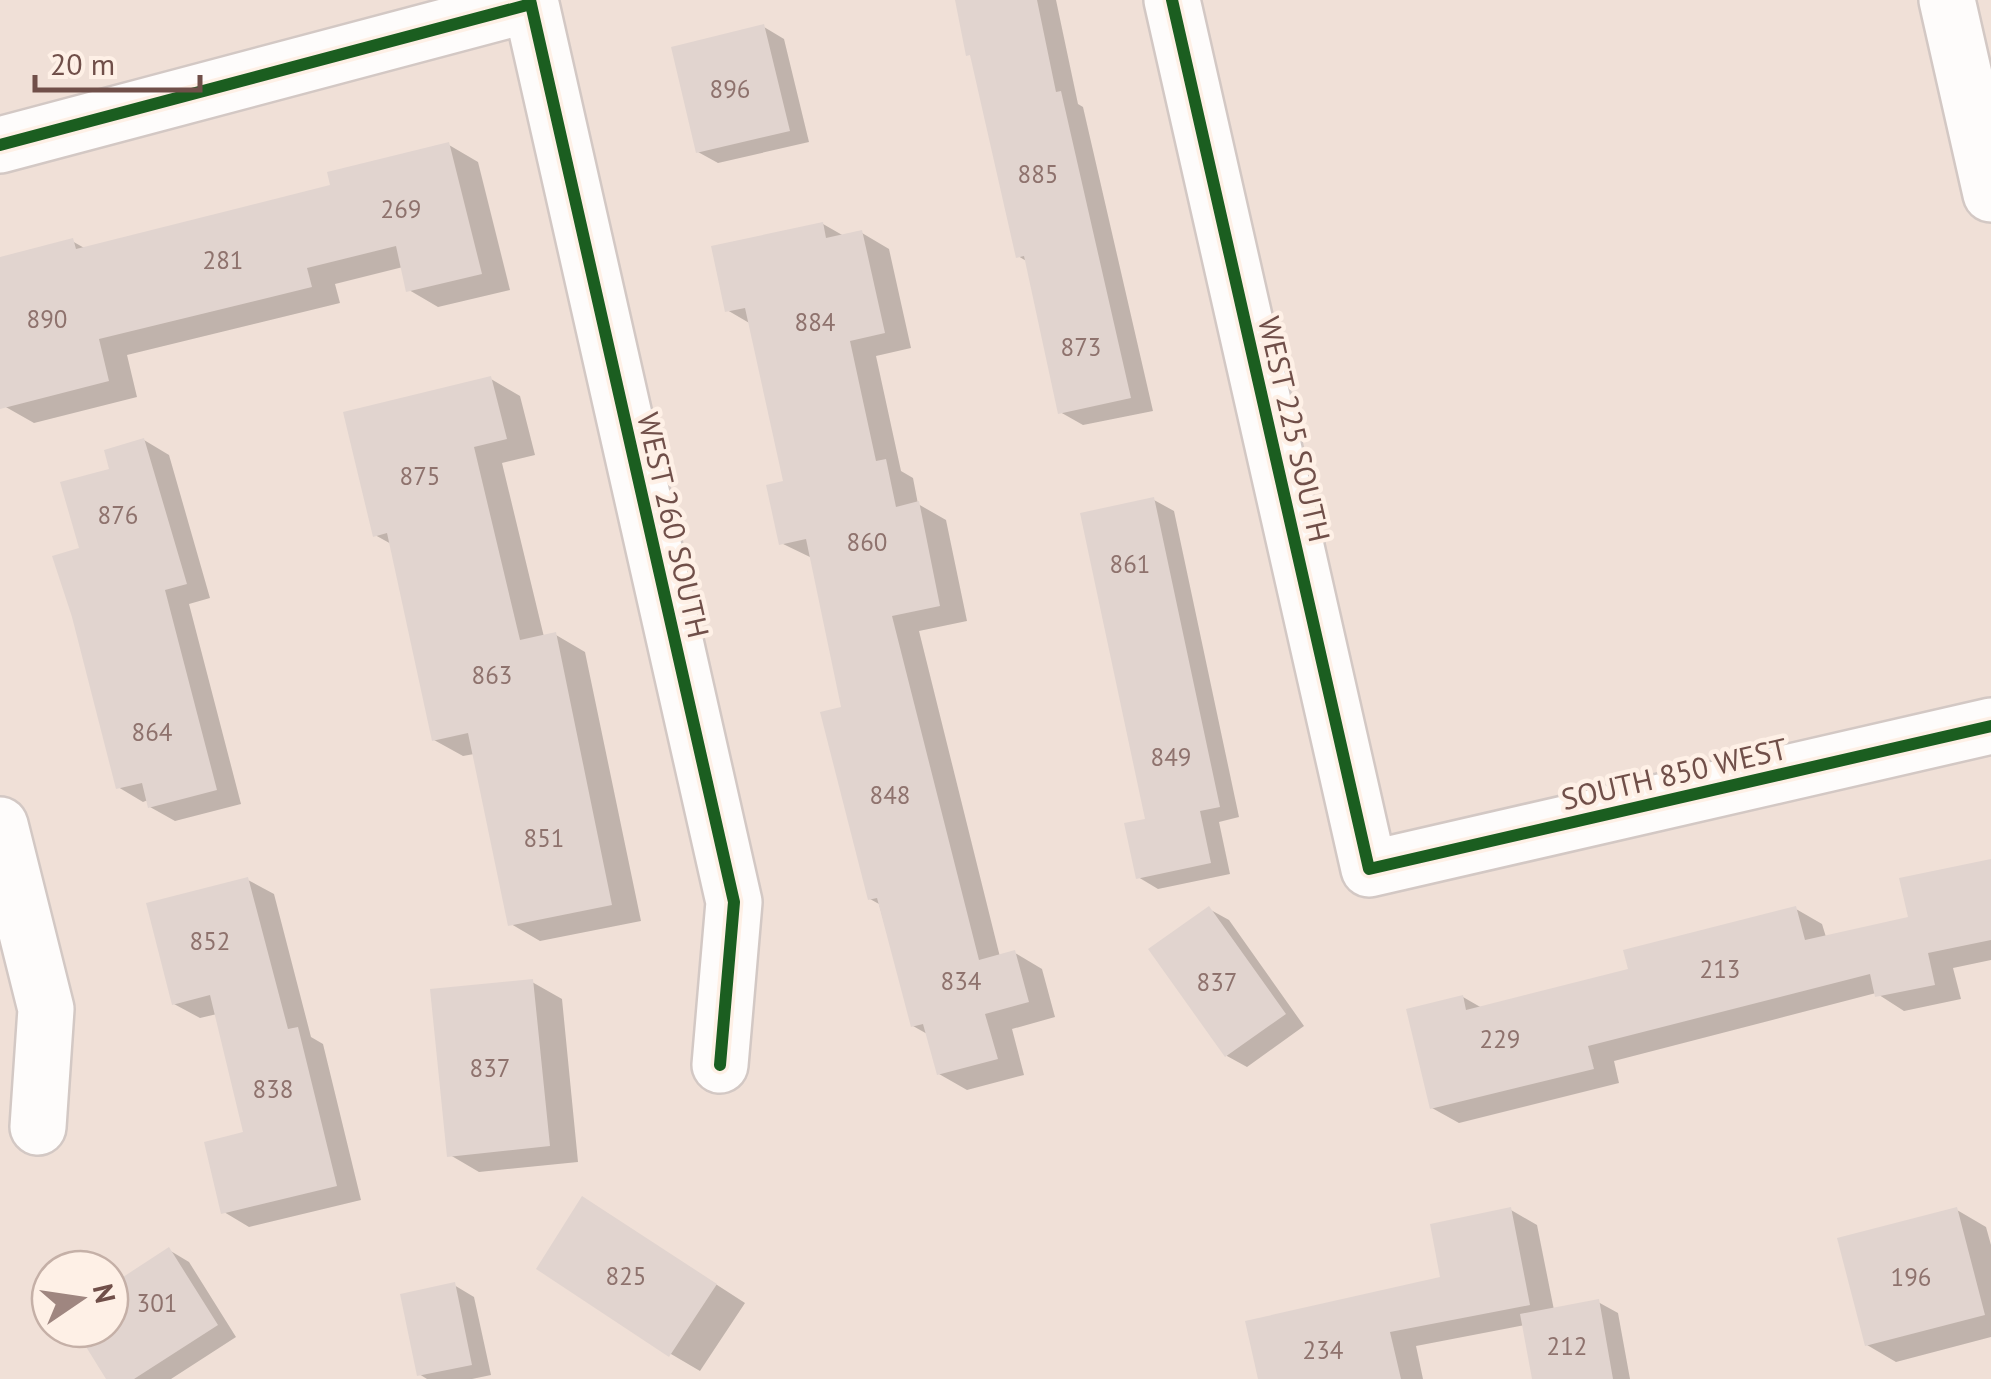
<svg xmlns="http://www.w3.org/2000/svg" width="1991" height="1379" font-family="'PT Sans',sans-serif">
<rect width="100%" height="100%" fill="#f5ece7"/>
<path fill="#f0e0d7" fill-rule="evenodd" d="M 0,0 L 1991,0 L 1991,1379 L 0,1379 ZM 50,1269 L 110,1269 L 110,1329 L 50,1329 Z"/>
<path fill="#0003" d="M 957,0 L 1056,0 L 1078,104 L 1083,107 L 1153,411 L 1083,425 L 1060,412 L 1028,262 L 1018,256 L 973,57 L 969,54 Z
M 764,27 L 784,39 L 809,142 L 718,163 L 698,152 Z
M 449,145 L 478,162 L 510,290 L 438,307 L 409,290 L 403,267 L 335,284 L 340,303 L 127,355 L 137,397 L 34,423 L 4,406 L 0,390 L 0,260 L 72,241 L 86,249 L 333,187 Z
M 823,224 L 844,236 L 862,233 L 889,249 L 911,348 L 876,356 L 901,471 L 913,478 L 918,504 L 946,520 L 967,621 L 919,631 L 1000,957 L 1015,953 L 1042,969 L 1055,1017 L 1012,1029 L 1024,1075 L 967,1090 L 939,1074 L 929,1035 L 913,1026 L 879,904 L 870,899 L 844,709 L 812,558 L 781,543 L 786,483 L 751,324 L 727,310 Z
M 491,379 L 520,396 L 535,455 L 502,463 L 544,637 L 556,635 L 585,652 L 641,921 L 540,941 L 511,924 L 474,754 L 463,756 L 434,740 L 393,545 L 375,535 Z
M 144,440 L 169,455 L 210,598 L 189,604 L 241,804 L 175,821 L 150,807 L 148,800 L 143,802 L 118,787 L 82,550 L 112,471 Z
M 1154,500 L 1174,511 L 1239,817 L 1219,822 L 1230,874 L 1158,889 L 1138,877 L 1148,821 Z
M 1991,861 L 1991,960 L 1953,968 L 1961,999 L 1904,1011 L 1876,993 L 1614,1061 L 1619,1083 L 1459,1123 L 1432,1108 L 1463,997 L 1482,1008 L 1631,971 L 1796,909 L 1822,924 L 1826,937 L 1911,919 Z
M 248,880 L 274,894 L 311,1037 L 323,1044 L 361,1200 L 249,1227 L 224,1212 L 246,1134 L 217,1014 L 200,1018 L 174,1004 Z
M 1209,909 L 1229,920 L 1304,1026 L 1247,1067 L 1227,1056 Z
M 532,982 L 562,999 L 578,1162 L 479,1172 L 450,1155 Z
M 1511,1210 L 1537,1225 L 1554,1310 L 1598,1302 L 1618,1313 L 1630,1379 L 1535,1379 L 1525,1325 L 1416,1346 L 1423,1379 L 1261,1379 L 1443,1279 Z
M 1957,1210 L 1986,1227 L 1991,1245 L 1991,1337 L 1896,1362 L 1867,1345 Z
M 612,1217 L 745,1303 L 700,1371 L 671,1354 Z
M 169,1250 L 189,1262 L 236,1337 L 171,1379 L 109,1379 L 78,1329 L 110,1329 L 110,1272 L 123,1280 Z
M 454,1285 L 474,1297 L 491,1375 L 472,1379 L 427,1379 L 419,1374 Z"/>
<path fill="#e1d4cf" d="M 955,0 L 1037,0 L 1056,92 L 1061,91 L 1131,398 L 1058,414 L 1024,256 L 1016,258 L 970,55 L 966,56 Z
M 764,24 L 790,131 L 696,153 L 671,47 Z
M 449,142 L 482,274 L 406,292 L 396,246 L 307,268 L 312,287 L 99,339 L 109,381 L 0,409 L 0,257 L 73,238 L 76,249 L 330,185 L 327,172 Z
M 823,222 L 826,238 L 862,230 L 885,333 L 850,341 L 876,461 L 886,459 L 896,507 L 919,501 L 940,606 L 892,616 L 979,960 L 1015,950 L 1029,1002 L 985,1014 L 998,1059 L 937,1075 L 923,1024 L 911,1027 L 877,898 L 868,900 L 820,712 L 841,707 L 806,539 L 779,545 L 766,485 L 783,481 L 745,308 L 725,312 L 711,246 Z
M 491,376 L 507,439 L 474,447 L 520,640 L 556,632 L 612,905 L 508,926 L 468,733 L 432,741 L 387,533 L 373,537 L 343,412 Z
M 144,438 L 187,584 L 165,590 L 217,790 L 148,808 L 142,783 L 116,789 L 72,617 L 52,556 L 79,548 L 60,482 L 109,469 L 104,450 Z
M 1154,497 L 1220,807 L 1200,811 L 1211,863 L 1136,879 L 1124,823 L 1145,819 L 1080,513 Z
M 1991,859 L 1991,940 L 1928,953 L 1935,985 L 1875,997 L 1870,974 L 1588,1046 L 1594,1069 L 1430,1109 L 1406,1009 L 1463,995 L 1466,1010 L 1628,969 L 1623,950 L 1796,906 L 1805,940 L 1908,917 L 1899,878 Z
M 248,877 L 288,1029 L 298,1027 L 337,1186 L 221,1214 L 204,1142 L 243,1132 L 210,995 L 172,1005 L 146,903 Z
M 1209,906 L 1286,1014 L 1225,1057 L 1148,949 Z
M 533,979 L 550,1146 L 447,1157 L 430,989 Z
M 582,1196 L 717,1284 L 669,1357 L 536,1269 Z
M 1511,1207 L 1530,1305 L 1390,1332 L 1401,1379 L 1258,1379 L 1245,1321 L 1440,1277 L 1430,1224 Z
M 1957,1207 L 1985,1315 L 1865,1346 L 1837,1238 Z
M 169,1247 L 218,1325 L 134,1379 L 106,1379 L 75,1329 L 110,1329 L 110,1271 L 117,1281 Z
M 455,1282 L 472,1365 L 417,1376 L 400,1294 Z
M 1599,1299 L 1613,1379 L 1532,1379 L 1520,1314 Z"/>
<g fill="none" stroke-linecap="round" stroke-linejoin="round">
<g stroke="#d3c8c4" stroke-width="60">
<path id="street" d="M 530,0 L 734,902 L 720,1065
M 1172,0 L 1369,869 L 1991,726
M 1947,0 L 1991,194
M 0,145 L 531,4
M 0,825 L 46,1009 L 38,1127"/>
</g>
<use href="#street" stroke="#fefcfb" stroke-width="55"/>
<g stroke="#fef0e6" stroke-width="19">
<path id="cycleway" d="M 530,0 L 734,902 L 720,1065
M 1172,0 L 1369,869 L 1991,726
M 0,145 L 531,4"/>
</g>
<use href="#cycleway" stroke="#1b5e20" stroke-width="12"/>
</g>
<g text-anchor="middle" dominant-baseline="central" stroke-width="9" stroke-linejoin="round" paint-order="stroke">
<g font-size="25" fill="#8e726d">
<text x="730" y="89">896</text>
<text x="1038" y="174">885</text>
<text x="401" y="209">269</text>
<text x="223" y="260">281</text>
<text x="47" y="319">890</text>
<text x="815" y="322">884</text>
<text x="1081" y="347">873</text>
<text x="420" y="476">875</text>
<text x="118" y="515">876</text>
<text x="867" y="542">860</text>
<text x="1130" y="564">861</text>
<text x="492" y="675">863</text>
<text x="152" y="732">864</text>
<text x="1171" y="757">849</text>
<text x="890" y="795">848</text>
<text x="544" y="838">851</text>
<text x="210" y="941">852</text>
<text x="1720" y="969">213</text>
<text x="961" y="981">834</text>
<text x="1217" y="982">837</text>
<text x="1500" y="1039">229</text>
<text x="490" y="1068">837</text>
<text x="273" y="1089">838</text>
<text x="626" y="1276">825</text>
<text x="1911" y="1277">196</text>
<text x="157" y="1303">301</text>
<text x="1567" y="1346">212</text>
<text x="1323" y="1350">234</text>
</g>
<g font-size="30" fill="#704f49" stroke="#fef0e6">
<text transform="translate(1295 429) rotate(77)">WEST 225 SOUTH</text>
<text transform="translate(674 525) rotate(77)">WEST 260 SOUTH</text>
<text transform="translate(1674 773) rotate(-13)">SOUTH 850 WEST</text>
</g>
</g>
<g transform="translate(80 1299) rotate(77)"><circle r="48" fill="#fef0e6" stroke="#c5b0a7" stroke-width="2.5"/>
<path d="M0-8L18 38L0 25L-18 38Z" fill="#9f8680"/>
<text y="-15" font-size="28" font-weight="bold" text-anchor="middle" fill="#704f49">N</text>
</g>
<path d="M35 75v15h165v-15" fill="none" stroke="#704f49" stroke-width="5"/>
<text x="50" y="75" font-size="30" fill="#704f49" stroke="#fef0e6" stroke-width="8" paint-order="stroke">20 m</text>
</svg>
